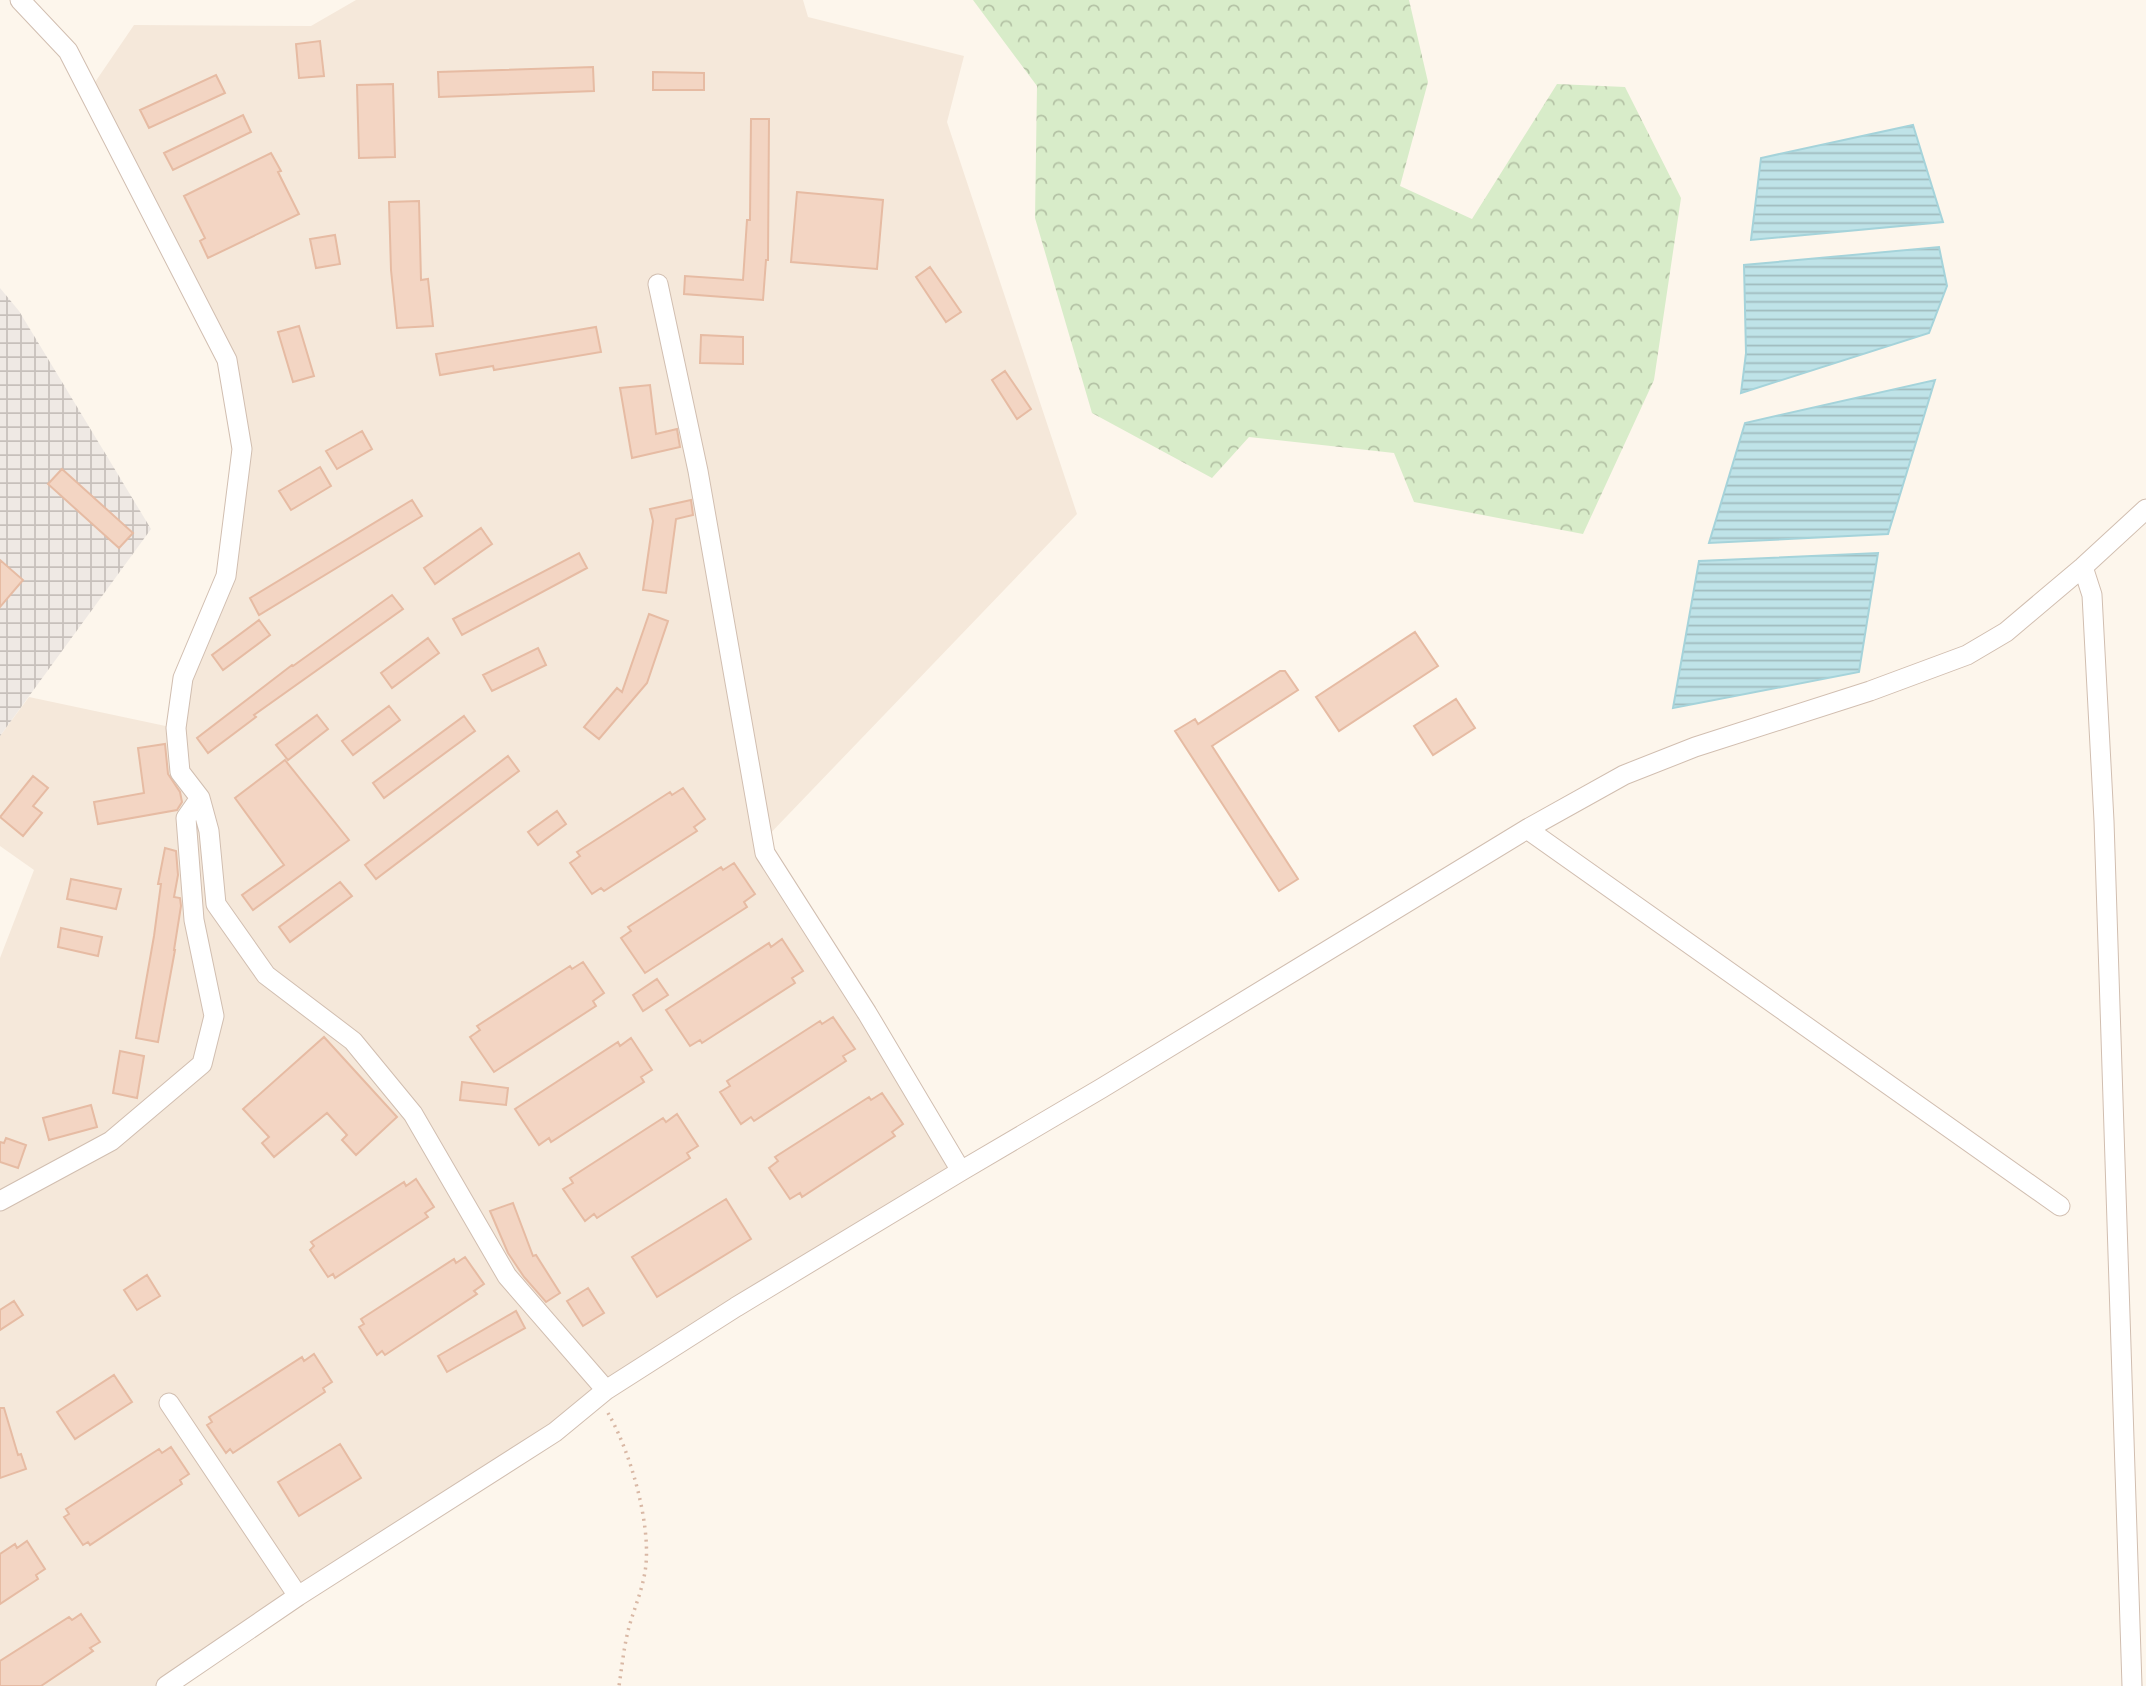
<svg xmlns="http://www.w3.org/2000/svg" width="2146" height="1686" font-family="Overpass,sans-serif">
<defs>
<pattern id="industrial-grid" width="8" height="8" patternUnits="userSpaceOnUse" patternTransform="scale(1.75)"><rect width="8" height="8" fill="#efe9e4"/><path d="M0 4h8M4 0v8" fill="none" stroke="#c7c0bb"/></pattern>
<pattern id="forest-crowns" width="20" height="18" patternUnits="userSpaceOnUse" patternTransform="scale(1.75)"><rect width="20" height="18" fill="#d8ecc9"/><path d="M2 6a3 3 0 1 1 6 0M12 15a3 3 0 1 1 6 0" fill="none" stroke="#b4c2a5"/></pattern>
<pattern id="water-rules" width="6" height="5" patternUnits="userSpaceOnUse" patternTransform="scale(1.75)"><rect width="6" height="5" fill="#bfe3e8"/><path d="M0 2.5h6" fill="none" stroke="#a0bbbe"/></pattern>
</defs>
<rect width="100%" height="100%" fill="#fdf6ec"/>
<path fill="#f5e8da" d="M 356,0 L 803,0 L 808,17 L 964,56 L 947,122 L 1077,514 L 763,841 L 961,1171 L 166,1686 L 0,1686 L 0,958 L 34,870 L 0,846 L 0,736 L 29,697 L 175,728 L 226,576 L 242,449 L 227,360 L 89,91 L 134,25 L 311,26 Z"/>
<path fill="url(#industrial-grid)" d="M 0,288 L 19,311 L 151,529 L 0,736 Z"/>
<path fill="url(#forest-crowns)" d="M 973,0 L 1409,0 L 1428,82 L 1400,186 L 1472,219 L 1557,84 L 1625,87 L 1681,198 L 1654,380 L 1583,534 L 1414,502 L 1394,453 L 1249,437 L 1212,478 L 1092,413 L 1035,218 L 1037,86 Z"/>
<path fill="url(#water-rules)" stroke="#a5d3da" stroke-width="2" d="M 1913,125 L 1943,222 L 1751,240 L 1761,158 Z
M 1939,247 L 1947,286 L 1929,333 L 1741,393 L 1746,353 L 1744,265 Z
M 1935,380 L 1888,534 L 1709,543 L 1745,423 Z
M 1878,553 L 1859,672 L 1673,708 L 1699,561 Z"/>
<path fill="#f3d5c3" stroke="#e6bba3" stroke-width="2" d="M 320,41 L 324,76 L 299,78 L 296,44 Z
M 593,67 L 594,91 L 439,97 L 438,72 Z
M 653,72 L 704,73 L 704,90 L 653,90 Z
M 216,75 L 225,93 L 149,128 L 140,110 Z
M 393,84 L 395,157 L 359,158 L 357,85 Z
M 243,115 L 251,132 L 173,170 L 164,153 Z
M 751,119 L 769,119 L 768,260 L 766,260 L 763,300 L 684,294 L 685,276 L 743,280 L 747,220 L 750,220 Z
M 271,153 L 281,171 L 278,172 L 299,214 L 208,258 L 200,241 L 205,238 L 184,196 Z
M 797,192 L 883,200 L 877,269 L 791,262 Z
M 419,201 L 421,280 L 428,279 L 433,326 L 397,328 L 391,270 L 389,202 Z
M 335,235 L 340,264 L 316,268 L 310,239 Z
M 930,267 L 961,312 L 946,322 L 916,277 Z
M 299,326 L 314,376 L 293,382 L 278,332 Z
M 596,327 L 601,352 L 494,370 L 493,366 L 440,375 L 436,354 Z
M 701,335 L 743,337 L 743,364 L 700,363 Z
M 1005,371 L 1031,409 L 1017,419 L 992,380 Z
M 650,385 L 656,434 L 677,429 L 680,447 L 632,458 L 620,388 Z
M 362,431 L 372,449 L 337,469 L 326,451 Z
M 320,467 L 331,486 L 291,510 L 279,491 Z
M 62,469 L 133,533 L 119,548 L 48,484 Z
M 412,500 L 422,516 L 259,615 L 250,598 Z
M 691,500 L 693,515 L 676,519 L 666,593 L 643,590 L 653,521 L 650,509 Z
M 481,528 L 492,544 L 435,584 L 424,568 Z
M 579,553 L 587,568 L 462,635 L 453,619 Z
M 0,560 L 23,580 L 0,607 Z
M 392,595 L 403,609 L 254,715 L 256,717 L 208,753 L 197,738 L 292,665 L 293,666 Z
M 649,614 L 668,621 L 647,683 L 599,739 L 584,727 L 617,688 L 622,692 Z
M 259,620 L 270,635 L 223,670 L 212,655 Z
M 1415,632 L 1438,666 L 1339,731 L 1316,697 Z
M 428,638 L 439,653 L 392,688 L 381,673 Z
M 538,648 L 546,665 L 492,691 L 483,675 Z
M 1280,671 L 1285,671 L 1298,690 L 1212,746 L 1298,879 L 1279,891 L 1175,731 L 1195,719 L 1198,724 Z
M 1456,699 L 1475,728 L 1433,755 L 1414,726 Z
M 389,706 L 400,720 L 353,755 L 342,741 Z
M 317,715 L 328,729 L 288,760 L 276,745 Z
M 464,716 L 475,731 L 384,798 L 373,783 Z
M 165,744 L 168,774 L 180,792 L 182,802 L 177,810 L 98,824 L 94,802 L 144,793 L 138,748 Z
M 508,756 L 519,771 L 376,879 L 365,865 Z
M 285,760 L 349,840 L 253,910 L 242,895 L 284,865 L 235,798 Z
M 33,776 L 48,788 L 33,806 L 42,813 L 23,836 L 0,817 Z
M 683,788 L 705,819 L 694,827 L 697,831 L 604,891 L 601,888 L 592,894 L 570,863 L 580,856 L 577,852 L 670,792 L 672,795 Z
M 557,811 L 566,824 L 538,845 L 528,832 Z
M 165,848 L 176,851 L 178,875 L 174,897 L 180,898 L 181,906 L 174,950 L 175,950 L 158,1042 L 136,1038 L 154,936 L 161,884 L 158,884 Z
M 734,863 L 755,894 L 744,902 L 747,907 L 645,973 L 621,938 L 631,931 L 628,927 L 721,867 L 723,870 Z
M 71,879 L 121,889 L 116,909 L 67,899 Z
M 340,882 L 352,896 L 290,942 L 279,927 Z
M 61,928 L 102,937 L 98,956 L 58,947 Z
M 782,939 L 803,971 L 792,978 L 795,983 L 702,1043 L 700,1040 L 690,1046 L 666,1010 L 769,943 L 771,947 Z
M 583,962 L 604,993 L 593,1001 L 596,1006 L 494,1072 L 470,1037 L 480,1030 L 477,1026 L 570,966 L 572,969 Z
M 657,979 L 668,995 L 643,1011 L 633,995 Z
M 833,1017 L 855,1049 L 843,1056 L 846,1061 L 754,1121 L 751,1117 L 741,1124 L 720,1092 L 730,1086 L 727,1081 L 820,1021 L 822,1024 Z
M 324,1037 L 397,1117 L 356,1155 L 342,1140 L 347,1135 L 327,1113 L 274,1157 L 262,1143 L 269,1137 L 243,1109 Z
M 631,1038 L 652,1070 L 641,1077 L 644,1082 L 551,1142 L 549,1138 L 539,1145 L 515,1109 L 618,1042 L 620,1046 Z
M 120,1051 L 144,1056 L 137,1098 L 113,1093 Z
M 462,1082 L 508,1088 L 506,1105 L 460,1100 Z
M 882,1093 L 903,1124 L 892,1132 L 895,1136 L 802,1197 L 800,1193 L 790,1199 L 769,1168 L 778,1161 L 775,1157 L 869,1097 L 871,1100 Z
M 91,1105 L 97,1127 L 49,1140 L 43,1118 Z
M 677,1114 L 698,1146 L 687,1153 L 690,1158 L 597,1218 L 594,1214 L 585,1221 L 563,1189 L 573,1183 L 570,1178 L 663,1118 L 666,1122 Z
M 6,1138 L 26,1145 L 18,1168 L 0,1162 L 0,1142 L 4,1143 Z
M 416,1179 L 434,1207 L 425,1213 L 428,1217 L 335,1278 L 333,1274 L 328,1277 L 310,1250 L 314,1246 L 311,1242 L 404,1182 L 406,1186 Z
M 726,1199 L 751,1239 L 657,1297 L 632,1257 Z
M 513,1203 L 533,1256 L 536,1255 L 560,1293 L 546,1302 L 524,1277 L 508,1253 L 490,1211 Z
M 465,1257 L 484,1284 L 474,1291 L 477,1294 L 385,1355 L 382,1351 L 377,1355 L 359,1327 L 364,1324 L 361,1319 L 454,1259 L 456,1263 Z
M 147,1275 L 160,1296 L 137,1310 L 124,1290 Z
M 588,1288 L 604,1313 L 583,1326 L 567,1301 Z
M 14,1301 L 23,1315 L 0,1330 L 0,1310 Z
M 516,1311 L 525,1328 L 447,1372 L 438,1356 Z
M 314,1354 L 332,1382 L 323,1388 L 325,1392 L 233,1453 L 230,1449 L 226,1453 L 207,1425 L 212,1422 L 209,1417 L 302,1357 L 304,1361 Z
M 114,1375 L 132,1402 L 75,1439 L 57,1412 Z
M 0,1408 L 4,1408 L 18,1455 L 21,1454 L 26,1469 L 0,1478 Z
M 340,1444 L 361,1478 L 299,1516 L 278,1482 Z
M 171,1447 L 189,1474 L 180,1480 L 182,1484 L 90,1545 L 88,1542 L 83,1545 L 64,1517 L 69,1514 L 66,1509 L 159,1449 L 162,1453 Z
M 27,1541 L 45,1569 L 36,1575 L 38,1579 L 0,1604 L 0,1554 L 15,1544 L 17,1548 Z
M 81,1614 L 100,1642 L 90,1648 L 93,1651 L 41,1686 L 0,1686 L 0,1661 L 69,1617 L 72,1620 Z"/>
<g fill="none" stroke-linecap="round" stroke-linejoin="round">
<g stroke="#d1beb0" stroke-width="21">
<path id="minor" d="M 20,0 L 68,51 L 227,360 L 242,449 L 226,576 L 183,678 L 176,728 L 180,772 L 200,798 L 209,831 L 216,904 L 266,975 L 353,1041 L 413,1114 L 507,1276 L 606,1390
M 658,284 L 698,471 L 765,853 L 867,1013 L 961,1171
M 2083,567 L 2092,595 L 2104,821 L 2132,1686
M 1527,829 L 2060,1206
M 0,1201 L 111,1141 L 202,1064 L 214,1016 L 194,920 L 186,818 L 200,798
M 169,1403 L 298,1596
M 166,1686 L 298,1596 L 555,1432 L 606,1390 L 736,1307 L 961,1171 L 1102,1088 L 1527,829 L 1624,775 L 1695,747 L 1870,691 L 1967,655 L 2006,632 L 2083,567 L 2146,509"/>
</g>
<path stroke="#d9b8a5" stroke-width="3.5" stroke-dasharray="2 5" stroke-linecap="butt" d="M 608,1413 C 630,1451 650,1520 646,1564 C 644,1586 635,1606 629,1627 C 624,1646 622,1666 619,1686"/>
<use href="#minor" stroke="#fff" stroke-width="19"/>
</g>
</svg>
